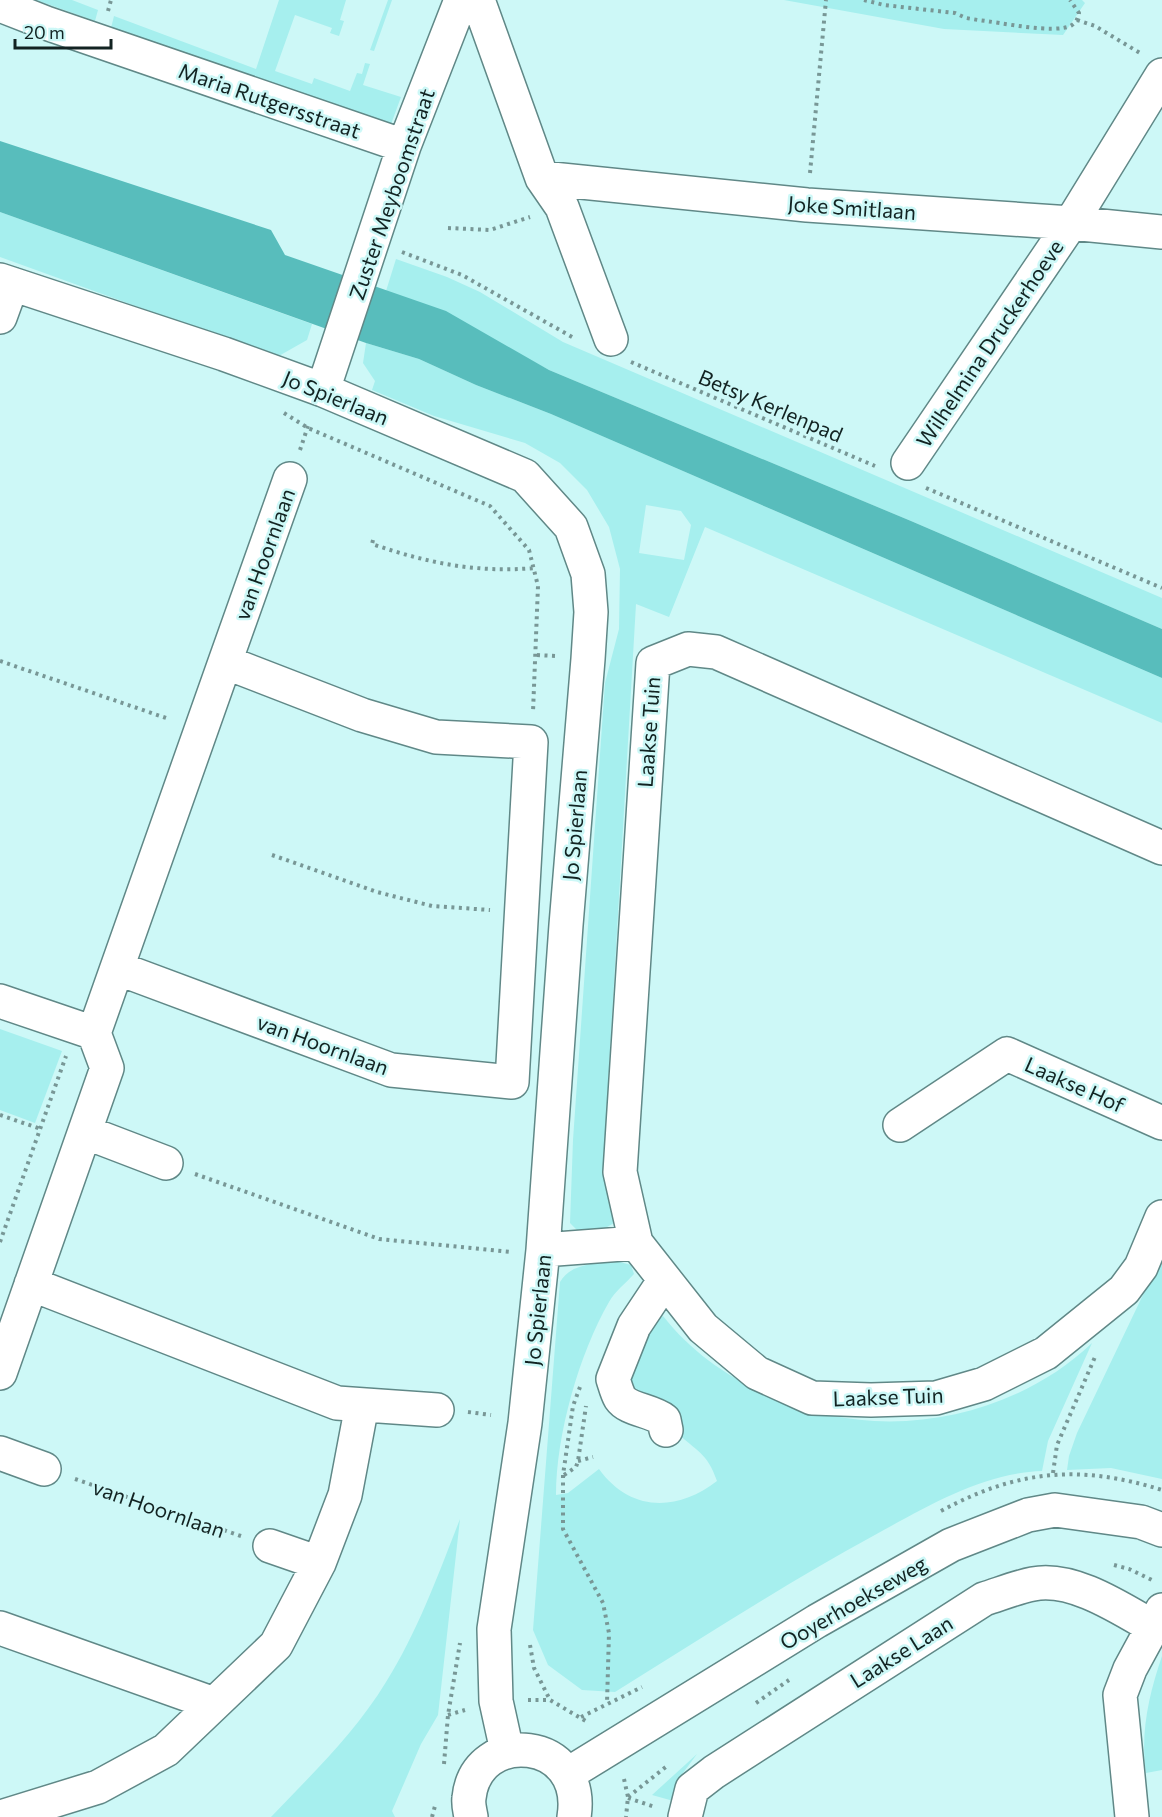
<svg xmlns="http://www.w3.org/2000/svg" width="1162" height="1817" font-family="Commissioner,sans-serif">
<rect width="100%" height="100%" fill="#cdf8f7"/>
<path fill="#a6efee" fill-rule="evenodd" d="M 36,0 L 72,0 L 98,10 L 95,21 Z
M 279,0 L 346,0 L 340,20 L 344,21 L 339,36 L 330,33 L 332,28 L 295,15 L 275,71 L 312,84 L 314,78 L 350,91 L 357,73 L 362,74 L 365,63 L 370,64 L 363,85 L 401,97 L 390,127 L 111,28 L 114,16 L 256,69 Z
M 388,0 L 392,0 L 374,51 L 370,50 Z
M 784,0 L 1082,0 L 1085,3 L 1063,35 L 944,29 Z
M 0,212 L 312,324 L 307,340 L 277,357 L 0,257 Z
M 396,259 L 447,277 L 480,292 L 563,342 L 1162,598 L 1162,629 L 911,521 L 549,370 L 506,347 L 386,291 Z
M 366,343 L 419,359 L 476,385 L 551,414 L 1162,678 L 1162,723 L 705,527 L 669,617 L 636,604 L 603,1173 L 616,1222 L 598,1232 L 580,1233 L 570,1223 L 573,1140 L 605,683 L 619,629 L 620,569 L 609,527 L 587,490 L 560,463 L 525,443 L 434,416 L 372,390 L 375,381 L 363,363 ZM 646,505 L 681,511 L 691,525 L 684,560 L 639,553 Z
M 0,1029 L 62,1051 L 35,1123 L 0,1110 Z
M 1162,1255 L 1162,1479 L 1111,1468 L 1067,1470 L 1069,1456 L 1077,1433 Z
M 616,1261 L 631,1265 L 634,1274 C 626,1283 615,1291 609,1302 C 579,1354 556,1435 556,1495 L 568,1493 L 599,1469 C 630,1512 677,1512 717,1481 C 707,1452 696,1451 676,1432 C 658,1417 642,1401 625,1384 L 652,1324 L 663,1316 C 697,1359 742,1387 794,1404 C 805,1408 817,1413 829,1415 C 920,1435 1024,1408 1092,1343 L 1048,1441 L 1042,1471 C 982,1473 926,1507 873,1536 C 785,1584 700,1639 615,1692 L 582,1690 L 548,1665 L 533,1630 L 560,1282 C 571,1263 595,1264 616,1261 Z
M 460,1519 L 438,1715 L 421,1744 L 392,1811 L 395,1817 L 271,1817 C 312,1774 355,1733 386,1682 C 418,1631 438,1575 460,1519 Z
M 1162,1656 L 1162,1770 L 1146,1773 C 1140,1733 1149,1694 1162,1656 Z
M 697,1754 L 677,1781 L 677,1802 L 652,1795 Z"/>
<path fill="#58bdbc" d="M 0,141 L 271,230 L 285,255 L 446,311 L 549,370 L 911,521 L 1162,629 L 1162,678 L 551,414 L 476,385 L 419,359 L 366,343 L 0,212 Z"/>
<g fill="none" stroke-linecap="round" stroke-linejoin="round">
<g stroke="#608887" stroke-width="36">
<path id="minor" d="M 478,0 L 542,178 L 562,207 L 611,339
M 0,5 L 46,23 L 404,146
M 542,178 L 807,205 L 1071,223 L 1162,232
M 0,280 L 224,354 L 323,390 L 525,476 L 571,527 L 588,574 L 591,612 L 588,659 L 566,925 L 543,1250 L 525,1423 L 494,1629 L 496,1701 L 507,1751
M 0,317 L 12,284
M 323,390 L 404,146 L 461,0
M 908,463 L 1071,223 L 1162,75
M 225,662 L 290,479
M 1162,848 L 716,652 L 688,649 L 653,663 L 620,1172 L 636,1243 L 703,1328 L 757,1373 L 812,1398 L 871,1400 L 936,1398 L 984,1384 L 1046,1353 L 1124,1290 L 1141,1267 L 1162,1217
M 0,1001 L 94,1033
M 900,1125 L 1007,1054 L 1162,1123
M 85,1132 L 166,1163
M 543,1250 L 636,1243
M 664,1281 L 634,1326 L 613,1379 C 615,1385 617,1393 620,1398 C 628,1410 651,1410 664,1420 L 666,1430
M 31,1284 L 337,1403 L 437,1410
M 0,1373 L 107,1068 L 94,1033 L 225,662 L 362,715 L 436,737 L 531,742 L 512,1082 L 391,1070 L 117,968
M 0,1453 L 44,1469
M 270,1546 L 319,1563
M 0,1628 L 214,1704
M 568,1774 L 817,1621 L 951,1545 L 1028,1515 L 1055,1510 L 1141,1522 L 1162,1530
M 1,1817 L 98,1787 L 166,1750 L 276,1645 L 319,1563 L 345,1495 L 362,1405
M 471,1817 C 470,1811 468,1804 469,1798 C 476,1727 587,1736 574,1817
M 685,1817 L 692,1789 L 714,1772 L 984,1599 C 1000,1594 1017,1587 1033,1584 C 1072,1576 1120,1608 1153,1627
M 1132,1817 L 1120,1695 L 1130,1669 L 1162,1610"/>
</g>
<path stroke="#789796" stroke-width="4" stroke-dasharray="3 4.5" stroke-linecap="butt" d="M 864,0 L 884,5 L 955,13 L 966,18 L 978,20 C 999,22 1056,35 1072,25 C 1077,21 1078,18 1079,13 L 1070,0
M 108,11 L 111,0
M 1077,20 L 1095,26 L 1140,53
M 810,173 L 826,0
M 448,228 L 490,230 L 530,217
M 402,252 L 462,275 L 574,338
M 631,362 L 875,466
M 284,413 L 308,428 L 490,506 L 529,550 L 538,586 L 533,712
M 300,450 L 308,426
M 926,488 L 1162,588
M 373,540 L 372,544 C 428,563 475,573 535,568
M 537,655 L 556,656
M 0,661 L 169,719
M 272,855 L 377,892 L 432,906 L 490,910
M 0,1115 L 41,1129
M 195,1174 L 379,1239 L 512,1252
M 0,1242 L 66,1056
M 580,1387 L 573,1406 L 563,1475 L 563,1529 L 603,1603 L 609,1633 L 607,1703
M 468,1412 L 491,1415
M 578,1461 L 593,1457
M 1053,1473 L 1057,1445 L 1095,1357
M 564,1475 L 576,1467 L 578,1461 L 586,1406
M 75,1479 L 241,1536
M 941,1511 C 1017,1470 1079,1464 1162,1490
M 1114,1565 L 1129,1569 L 1152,1580
M 530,1645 L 534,1668 L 550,1700
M 528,1700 L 550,1700 L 589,1723
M 756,1703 L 789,1680
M 448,1715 L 465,1710
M 581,1717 L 642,1687
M 444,1764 L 448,1715 L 460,1643
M 624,1779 L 628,1797 L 626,1817
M 628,1797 L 667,1766
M 628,1798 L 655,1807
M 432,1817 L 435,1806"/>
<use href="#minor" stroke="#fff" stroke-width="33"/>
</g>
<g text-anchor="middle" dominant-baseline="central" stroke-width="5" stroke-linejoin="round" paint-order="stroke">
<g font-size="21" fill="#122322" stroke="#cdf8f7">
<text transform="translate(270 100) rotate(19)">Maria Rutgersstraat</text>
<text transform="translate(391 194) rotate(-71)">Zuster Meyboomstraat</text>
<text transform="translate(852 207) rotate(4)">Joke Smitlaan</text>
<text transform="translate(989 343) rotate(-56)">Wilhelmina Druckerhoeve</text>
<text transform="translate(336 397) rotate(22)">Jo Spierlaan</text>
<text transform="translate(771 405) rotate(23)">Betsy Kerlenpad</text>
<text transform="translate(264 554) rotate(-70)">van Hoornlaan</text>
<text transform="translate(648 732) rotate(-86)">Laakse Tuin</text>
<text transform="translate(574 825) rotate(-85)">Jo Spierlaan</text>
<text transform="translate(323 1044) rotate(20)">van Hoornlaan</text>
<text transform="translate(1075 1084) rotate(24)">Laakse Hof</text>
<text transform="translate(537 1310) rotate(-84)">Jo Spierlaan</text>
<text transform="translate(888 1396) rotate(-2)">Laakse Tuin</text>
<text transform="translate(159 1508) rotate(19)">van Hoornlaan</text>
<text transform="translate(853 1602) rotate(-30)">Ooyerhoekseweg</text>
<text transform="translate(901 1651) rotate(-32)">Laakse Laan</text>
</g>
</g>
<path d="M15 39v9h96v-9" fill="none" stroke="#122322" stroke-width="3"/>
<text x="24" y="39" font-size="18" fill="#122322" stroke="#cdf8f7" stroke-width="4.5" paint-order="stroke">20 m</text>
</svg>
